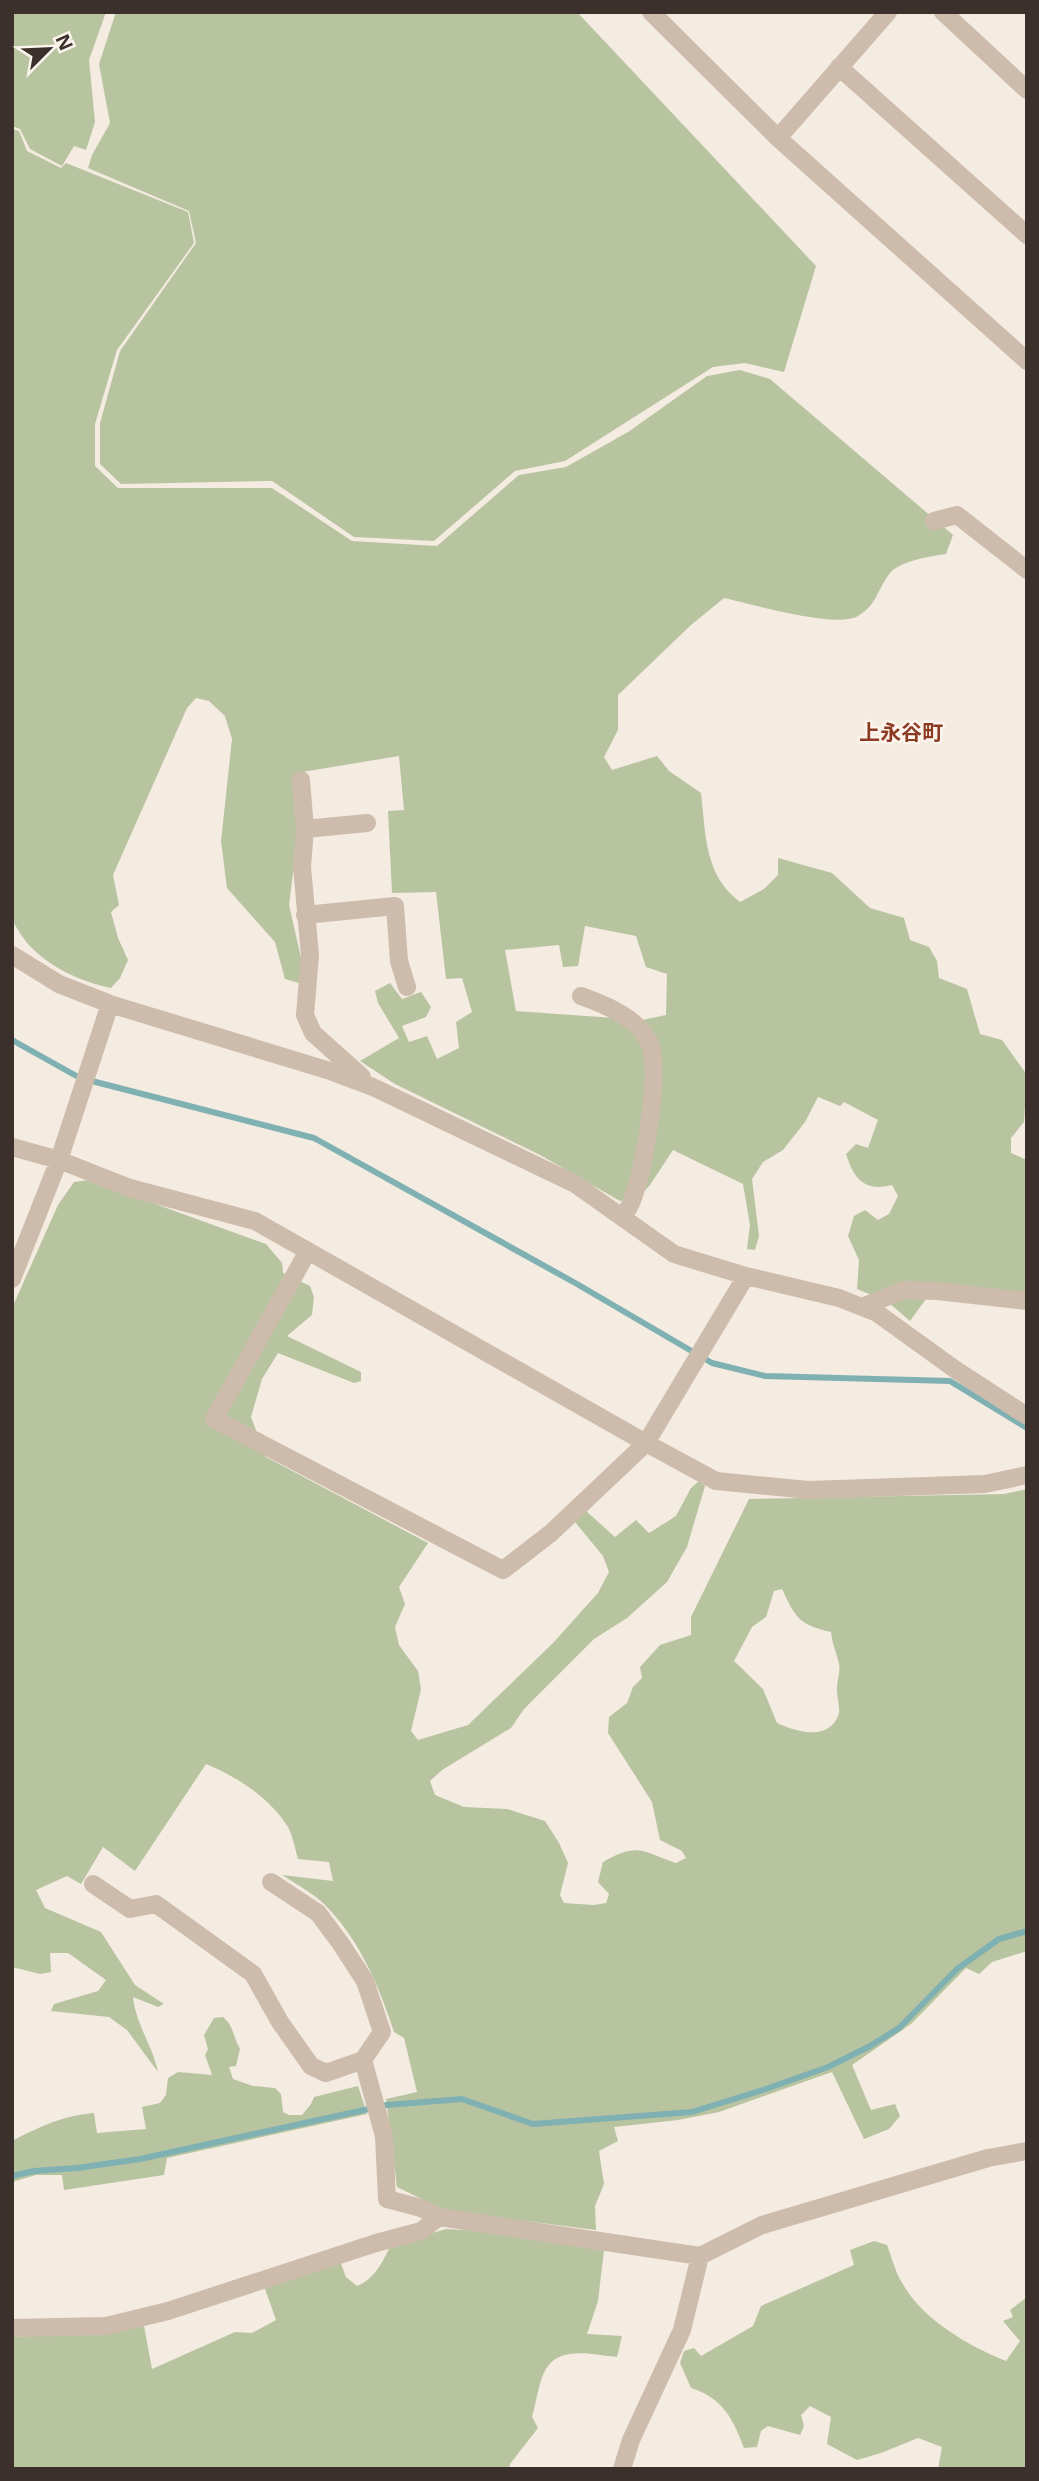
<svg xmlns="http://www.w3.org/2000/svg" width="1039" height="2481" font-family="'Noto Sans','Noto Sans JP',sans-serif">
<rect width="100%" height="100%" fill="#f4ebe1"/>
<path fill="#b8c4a0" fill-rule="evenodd" d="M 12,12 L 106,12 L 89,60 L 95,122 L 86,150 L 74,146 L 62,166 L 30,149 L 20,129 L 12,126 Z
M 116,12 L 577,12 L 816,266 L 784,372 L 745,363 L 713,367 L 565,461 L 515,471 L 434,541 L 354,537 L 272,481 L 121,484 L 100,464 L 100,423 L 120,351 L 196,243 L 189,211 L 88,168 L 92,155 L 110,123 L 99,64 Z
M 12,129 L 19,131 L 27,151 L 61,168 L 66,163 L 188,212 L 194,243 L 117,350 L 95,424 L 95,466 L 118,488 L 272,488 L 352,541 L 437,546 L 519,475 L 566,467 L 628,432 L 707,376 L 740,370 L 770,379 L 953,535 L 946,554 C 931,556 900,561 890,573 C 877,589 878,604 858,616 C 835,629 752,604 724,598 L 691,625 L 618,695 L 618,730 L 604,757 L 612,770 L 657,756 L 669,771 L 701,793 C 706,835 704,875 740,902 L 764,889 L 778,875 L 778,858 L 832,873 L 870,908 L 904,918 L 910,940 L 929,947 L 937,961 L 939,978 L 967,989 L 980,1034 L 1002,1040 L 1027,1075 L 1024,1122 L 1011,1138 L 1011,1153 L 1027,1160 L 1027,1301 L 926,1299 L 910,1321 L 888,1302 L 857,1289 L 859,1260 L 848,1236 L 854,1216 L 865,1210 L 878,1220 L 889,1214 L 898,1196 L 892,1185 C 864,1192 854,1179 846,1154 L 856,1144 L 868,1148 L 878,1120 L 844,1102 L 840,1106 L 818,1097 L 805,1122 L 783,1150 L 763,1162 L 752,1179 L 759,1236 L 755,1250 L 747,1249 L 750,1225 L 743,1184 L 673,1150 L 650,1185 L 640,1196 L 620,1201 L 542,1156 L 395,1084 L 360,1061 L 399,1038 L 378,1003 L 375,991 L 390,983 L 402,999 L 421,992 L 431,1007 L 426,1017 L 402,1026 L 409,1042 L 427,1036 L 437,1059 L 459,1048 L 456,1022 L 472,1012 L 462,978 L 446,979 L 436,892 L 392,893 L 388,811 L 404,810 L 399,756 L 296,773 L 297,841 L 289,905 L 302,962 L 299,983 L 285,979 L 275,942 L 227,888 L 221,841 L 232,739 L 225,716 L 209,701 L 196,698 L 187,708 L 113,875 L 119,905 L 111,912 L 118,938 L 128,960 L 120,978 L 111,988 C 81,982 49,967 28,944 C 22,937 17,928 12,920 ZM 585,926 L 636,936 L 646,967 L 667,974 L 666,1015 L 642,1020 L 516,1011 L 505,950 L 559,945 L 563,967 L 578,966 Z
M 89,1180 L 266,1244 L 282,1263 L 283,1273 L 310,1286 L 314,1297 L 312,1315 L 287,1336 L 361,1372 L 361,1381 L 354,1383 L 278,1353 L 262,1379 L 251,1417 L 266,1457 L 428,1543 L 399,1587 L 405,1604 L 395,1627 L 399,1645 L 418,1671 L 421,1689 L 411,1731 L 418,1740 L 468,1725 L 553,1643 L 598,1593 L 609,1572 L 603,1556 L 575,1522 L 586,1511 L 615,1537 L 636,1520 L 649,1533 L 676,1516 L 691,1488 L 699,1481 L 705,1486 L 687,1547 L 667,1582 L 627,1618 L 594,1639 L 524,1709 L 511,1728 L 442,1770 L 430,1781 L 435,1795 L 464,1807 L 507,1809 L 545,1821 L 559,1843 L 568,1863 L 560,1895 L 564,1903 L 594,1905 L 606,1903 L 609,1894 L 598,1882 L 603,1862 C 638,1842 641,1851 676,1863 L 686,1858 L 682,1851 L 660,1840 L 652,1802 L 608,1733 L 609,1717 L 627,1703 L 633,1687 L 642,1678 L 640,1667 L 660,1645 L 691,1635 L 691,1617 L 749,1499 L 1004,1494 L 1027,1489 L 1027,1951 L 992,1962 L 979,1974 L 966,1968 L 911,2024 L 852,2065 L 871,2110 L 895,2104 L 900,2116 L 889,2129 L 864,2139 L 832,2072 L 719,2112 L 678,2120 L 614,2127 L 618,2141 L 599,2151 L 604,2184 L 595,2206 L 596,2230 L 446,2211 L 397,2187 L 386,2099 L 417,2092 L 404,2038 L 394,2032 C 379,1986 359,1938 323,1903 C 311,1892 296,1884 282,1875 L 333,1881 L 329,1862 L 298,1859 C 295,1849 293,1836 288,1827 C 269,1797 237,1777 206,1764 L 135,1871 L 103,1847 L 81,1884 L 67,1876 L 36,1890 L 45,1908 L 101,1932 L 135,1985 L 164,2004 L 158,2007 L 133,1997 C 136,2025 152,2044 158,2072 L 127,2030 L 109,2017 L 51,2011 L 54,2004 L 98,1991 L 106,1980 L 68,1953 L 50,1953 L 51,1972 L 40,1974 L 12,1967 L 12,1308 L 58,1205 L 74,1182 ZM 782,1589 C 795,1617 799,1625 831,1632 C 832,1644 837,1653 839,1664 C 841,1672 836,1682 837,1691 C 837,1698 840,1707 839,1713 C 830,1742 797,1732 777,1723 L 763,1689 L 734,1661 L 752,1627 L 766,1617 L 774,1591 Z
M 223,2017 C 234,2026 233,2037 240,2049 L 236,2066 L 229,2067 L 233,2079 L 253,2086 L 275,2088 L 281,2094 L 283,2112 L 289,2115 L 302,2115 L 311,2104 L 314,2097 L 358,2086 L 367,2114 L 167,2158 L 164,2175 L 64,2190 L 62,2175 L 36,2175 L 12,2182 L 12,2141 C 39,2127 64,2115 94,2113 L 97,2133 L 146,2129 L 142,2107 L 160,2103 L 166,2095 L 168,2078 L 178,2072 L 212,2075 L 205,2055 L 208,2049 L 204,2035 L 214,2018 Z
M 446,2229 L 479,2231 L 604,2250 L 598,2301 L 587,2334 L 622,2336 L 617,2357 C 594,2355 560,2345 546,2369 C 539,2380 536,2404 532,2417 L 538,2428 L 510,2464 L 509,2469 L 12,2469 L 12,2337 L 107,2332 L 144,2326 L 152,2369 L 235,2332 L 252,2333 L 276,2320 L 264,2286 L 340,2261 L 346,2277 L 357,2286 C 376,2278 382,2262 391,2245 Z
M 874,2241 L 887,2245 C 892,2258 896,2275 904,2286 C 925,2321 969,2346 1006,2361 L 1020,2341 L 1003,2321 L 1013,2317 L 1010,2310 L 1027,2297 L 1027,2469 L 938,2469 L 942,2447 L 918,2438 L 881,2453 L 857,2460 L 827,2444 L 831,2417 L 810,2406 L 801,2415 L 804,2426 L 800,2435 L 768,2426 L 761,2431 L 757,2447 L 744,2448 C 733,2419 723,2398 691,2388 L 680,2363 L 684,2351 L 694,2348 L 701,2356 L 753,2326 L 761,2306 L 854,2265 L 850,2250 Z"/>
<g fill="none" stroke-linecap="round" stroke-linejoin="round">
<path stroke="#7fb0b2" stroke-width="6" d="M 12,1040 L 80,1078 L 314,1138 L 577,1284 L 712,1363 L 765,1376 L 950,1381 L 1027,1428
M 12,2176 L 34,2171 L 77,2168 L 140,2159 L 387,2105 L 462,2099 L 533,2124 L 692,2112 L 766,2089 L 828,2067 L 870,2046 L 899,2028 L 957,1969 L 999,1939 L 1027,1931"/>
<path stroke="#cdbbac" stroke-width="18" d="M 651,12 L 778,138 L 1027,361
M 943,12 L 1027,90
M 839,67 L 1027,235
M 778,138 L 888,12
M 934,521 L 957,515 L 1027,570
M 301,780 L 305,829 L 302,867 L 310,955 L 305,1015 L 313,1033 L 362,1077
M 305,829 L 367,823
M 305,915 L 395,906 L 399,961 L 407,987
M 12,955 L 59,984 L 110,1004 L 330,1071 L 373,1087 L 575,1184 L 674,1254 L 746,1276 L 839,1298 L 877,1313 L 956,1370 L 1027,1416
M 581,996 C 606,1005 639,1018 650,1044 C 661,1073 644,1167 633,1198 C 631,1204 627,1211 623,1217
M 12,1147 L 59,1160 L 130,1188 L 255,1221 L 646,1443 L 716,1481 L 808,1490 L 985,1484 L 1027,1475
M 308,1251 L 214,1419 L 503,1570 L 551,1533 L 646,1443 L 746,1276
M 12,1279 L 59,1160 L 110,1004
M 862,1307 L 904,1290 L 937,1291 L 1027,1301
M 271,1882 L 318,1913 L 341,1944 L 365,1981 L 382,2032 L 363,2060 L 384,2136 L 387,2199 L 421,2208 L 439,2217
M 93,1884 L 130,1909 L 156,1904 L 253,1974 L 280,2022 L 311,2066 L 326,2073 L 363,2060
M 12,2328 L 106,2326 L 168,2311 L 376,2243 L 421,2231 L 439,2217 L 700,2256 L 762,2225 L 988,2158 L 1027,2151
M 622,2469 L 631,2440 L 682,2330 L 700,2256"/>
</g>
<g text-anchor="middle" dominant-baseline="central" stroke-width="5" stroke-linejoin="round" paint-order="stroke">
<g font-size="21" font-weight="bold" fill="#8c3b22" stroke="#fbf5ee">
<text x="901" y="732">上永谷町</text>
</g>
</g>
<rect width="1039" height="2481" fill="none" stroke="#3b302b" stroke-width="28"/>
<g transform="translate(49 49) rotate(66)" stroke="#fbf5ee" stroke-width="5" paint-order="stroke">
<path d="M0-5L12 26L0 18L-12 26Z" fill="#3b302b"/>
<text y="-10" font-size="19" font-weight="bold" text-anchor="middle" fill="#3b302b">N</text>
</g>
</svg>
